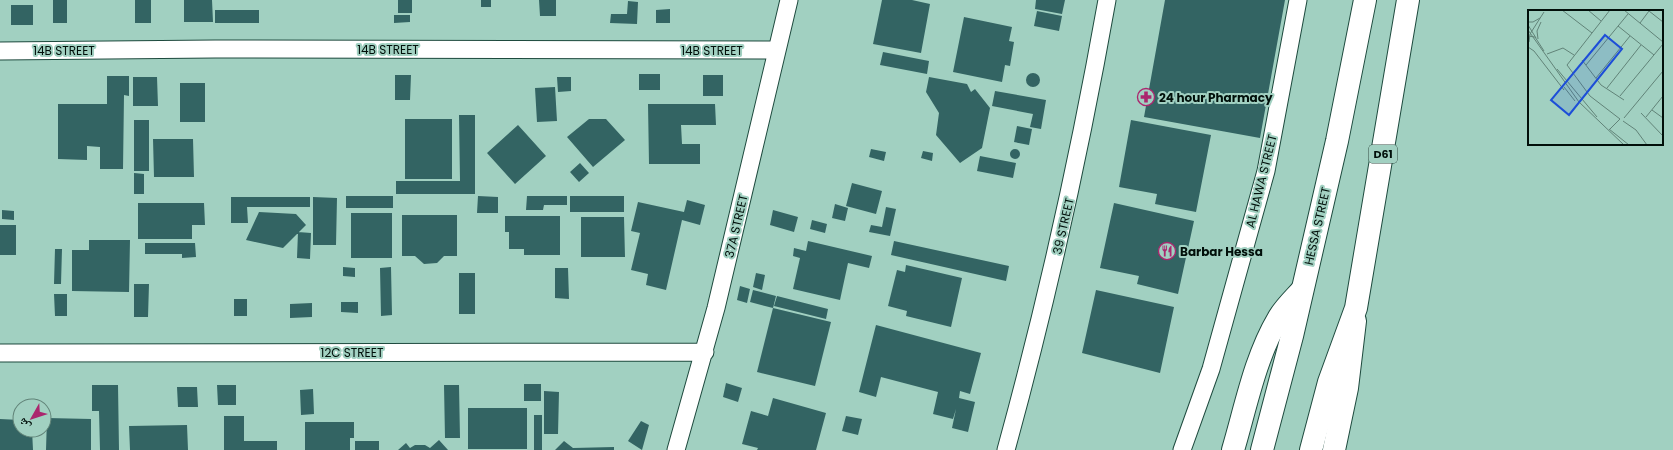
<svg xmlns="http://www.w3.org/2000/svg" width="1673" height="450" font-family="Poppins,'Noto Naskh Arabic',sans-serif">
<rect width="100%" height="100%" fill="#a1d0c1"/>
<path fill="#336463" d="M 53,0 L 67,0 L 67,23 L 53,23 Z
M 135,0 L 151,0 L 151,23 L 135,23 Z
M 184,0 L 212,0 L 213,22 L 184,22 Z
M 398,0 L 412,0 L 412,13 L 398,13 Z
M 481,0 L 491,0 L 491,7 L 481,7 Z
M 539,0 L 556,0 L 556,16 L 540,16 Z
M 882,0 L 912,0 L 930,4 L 921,53 L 873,44 Z
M 1036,0 L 1065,0 L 1062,14 L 1035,9 Z
M 1165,0 L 1285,0 L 1260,138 L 1144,117 Z
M 628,1 L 638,2 L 637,24 L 610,23 L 611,14 L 627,14 Z
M 11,5 L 33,5 L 33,25 L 11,25 Z
M 670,9 L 670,23 L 656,23 L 656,10 Z
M 215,10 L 259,10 L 259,23 L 215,23 Z
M 1037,11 L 1062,16 L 1059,31 L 1034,26 Z
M 394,15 L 410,15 L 410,22 L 394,23 Z
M 964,17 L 1012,27 L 1009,41 L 1014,42 L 1010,66 L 1005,65 L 1002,82 L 953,72 Z
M 883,52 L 929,61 L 927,74 L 880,65 Z
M1026 80a7 7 0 1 1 14 0a7 7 0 1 1-14 0Z
M 639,74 L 660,74 L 660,90 L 639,90 Z
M 395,75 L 411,75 L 410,100 L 395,100 Z
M 703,75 L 723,75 L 723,96 L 703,96 Z
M 107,76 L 129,76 L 129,96 L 124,95 L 123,169 L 100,169 L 100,147 L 87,146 L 87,160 L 58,159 L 58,104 L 107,104 Z
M 133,77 L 157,77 L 158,106 L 133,106 Z
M 557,77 L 571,77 L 571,91 L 558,92 Z
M 929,77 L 967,84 L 971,92 L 975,89 L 990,108 L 982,148 L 960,163 L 936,135 L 939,113 L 926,92 Z
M 180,83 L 205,83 L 205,122 L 180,122 Z
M 555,87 L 557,121 L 537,122 L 535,88 Z
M 995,91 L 1046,100 L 1041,129 L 1030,127 L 1033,114 L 992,106 Z
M 648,104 L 715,104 L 716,125 L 681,125 L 682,144 L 700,144 L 700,164 L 649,164 Z
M 459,115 L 475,115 L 475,194 L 396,194 L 396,181 L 460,181 Z
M 405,119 L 452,119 L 452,179 L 405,179 Z
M 589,119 L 606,119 L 625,140 L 593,167 L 567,137 Z
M 134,120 L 149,120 L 149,171 L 134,171 Z
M 1131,120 L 1211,135 L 1196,212 L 1155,204 L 1157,194 L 1119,187 Z
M 518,125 L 546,156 L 515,184 L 487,153 Z
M 1017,126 L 1032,129 L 1029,145 L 1014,142 Z
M 153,139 L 193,139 L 194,177 L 154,177 Z
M1010 154a5 5 0 1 1 10 0a5 5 0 1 1-10 0Z
M 871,149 L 886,152 L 884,161 L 869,157 Z
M 923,151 L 933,153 L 932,161 L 921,158 Z
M 980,156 L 1016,163 L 1013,178 L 977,171 Z
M 580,163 L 589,173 L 579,182 L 570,172 Z
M 134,173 L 144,174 L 144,194 L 134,194 Z
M 852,183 L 882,191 L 876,214 L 846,206 Z
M 346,196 L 393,196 L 393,208 L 346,208 Z
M 478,196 L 498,197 L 498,213 L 477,213 Z
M 527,196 L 567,196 L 567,205 L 544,205 L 543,210 L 526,210 Z
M 570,196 L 624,196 L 624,212 L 570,212 Z
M 231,197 L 310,197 L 310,207 L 247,207 L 248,223 L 231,223 Z
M 313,197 L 337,198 L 336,245 L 313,245 Z
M 687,200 L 705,205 L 700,225 L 682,220 L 666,290 L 646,285 L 648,274 L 631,270 L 640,233 L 631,231 L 638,202 L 684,212 Z
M 138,203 L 204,203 L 205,225 L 192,225 L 192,239 L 138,239 Z
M 1114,203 L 1194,221 L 1178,294 L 1137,284 L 1139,276 L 1100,268 Z
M 835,204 L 848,208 L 845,221 L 832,218 Z
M 886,207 L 896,209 L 890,236 L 869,232 L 871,225 L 882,227 Z
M 2,210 L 14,211 L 14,220 L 2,219 Z
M 773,210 L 798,217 L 794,232 L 770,225 Z
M 259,212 L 296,214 L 306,225 L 283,248 L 246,240 Z
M 351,213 L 392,213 L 392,258 L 351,258 Z
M 402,215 L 457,215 L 457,256 L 444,256 L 437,263 L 424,264 L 415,256 L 402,256 Z
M 505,216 L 560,216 L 560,255 L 524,255 L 524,249 L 509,249 L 509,232 L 505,232 Z
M 581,217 L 624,217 L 625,257 L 581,257 Z
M 812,220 L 827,224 L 825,233 L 810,229 Z
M 0,225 L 16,225 L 16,255 L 0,255 Z
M 298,232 L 311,233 L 310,259 L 297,258 Z
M 89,240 L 130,240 L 129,292 L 72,291 L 72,250 L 89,250 Z
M 808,241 L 872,256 L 869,268 L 848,263 L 840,300 L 793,289 L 800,258 L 793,256 L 794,248 L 806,251 Z
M 894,241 L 1009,266 L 1006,281 L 891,255 Z
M 145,243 L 195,243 L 196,257 L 182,258 L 182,254 L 145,254 Z
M 55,249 L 62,249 L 61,284 L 54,284 Z
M 906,265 L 962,278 L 951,327 L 906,316 L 907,311 L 888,306 L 897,270 L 905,272 Z
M 343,267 L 355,268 L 355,277 L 343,276 Z
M 391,267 L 392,315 L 381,316 L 380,268 Z
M 555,268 L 568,268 L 569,299 L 555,298 Z
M 459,273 L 475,273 L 475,314 L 459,314 Z
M 756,273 L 765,275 L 762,290 L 753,287 Z
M 134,284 L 149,284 L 148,317 L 134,317 Z
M 740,286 L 750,289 L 747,303 L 737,300 Z
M 753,290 L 776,296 L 773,308 L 750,302 Z
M 1096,290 L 1174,307 L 1160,373 L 1082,353 Z
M 54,294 L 67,294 L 67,316 L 55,316 Z
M 777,296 L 828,309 L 826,319 L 774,306 Z
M 234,299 L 247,299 L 247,316 L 234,316 Z
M 341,302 L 358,302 L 358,313 L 341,312 Z
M 312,303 L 312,317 L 290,318 L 290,304 Z
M 773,308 L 831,322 L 815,386 L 757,372 Z
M 876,325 L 981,353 L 970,394 L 960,391 L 959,398 L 975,402 L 968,432 L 952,428 L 956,409 L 953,419 L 933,414 L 938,392 L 881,377 L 876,397 L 859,392 Z
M 726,383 L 742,388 L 738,402 L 723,397 Z
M 524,384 L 541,384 L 541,401 L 524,401 Z
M 92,385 L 118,385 L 119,450 L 100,450 L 99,411 L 92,411 Z
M 217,385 L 236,385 L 236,405 L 218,405 Z
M 444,385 L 459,385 L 460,438 L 445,438 Z
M 177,387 L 197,387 L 198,407 L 178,407 Z
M 313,389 L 314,414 L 301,415 L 300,390 Z
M 544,391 L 559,392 L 558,434 L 544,434 Z
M 773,398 L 826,413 L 816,450 L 757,450 L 758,448 L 742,444 L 751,411 L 768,416 Z
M 468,408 L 527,408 L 527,449 L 468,449 Z
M 534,415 L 542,415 L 542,450 L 534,450 Z
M 224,416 L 244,416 L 244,441 L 277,441 L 277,450 L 224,450 Z
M 846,416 L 862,419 L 858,435 L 842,431 Z
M 47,418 L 91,419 L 91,450 L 46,450 Z
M 0,419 L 20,420 L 20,430 L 32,430 L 33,450 L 0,450 Z
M 641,421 L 649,425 L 642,450 L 628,441 Z
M 305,422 L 354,422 L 354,438 L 350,438 L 350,450 L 305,450 Z
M 187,425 L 188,450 L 130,450 L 129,426 Z
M 439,440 L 448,450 L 398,450 L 406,443 L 410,448 L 415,445 L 425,445 L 430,448 Z
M 355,441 L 379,441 L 379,450 L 355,450 Z
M 564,441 L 573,448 L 614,447 L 614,450 L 555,450 Z"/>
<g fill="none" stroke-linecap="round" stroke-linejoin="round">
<g stroke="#1e4a3e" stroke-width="19">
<path id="minor" d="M 0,51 L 215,49 L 777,50
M 0,353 L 705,352
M 676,450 L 716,308 L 789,0
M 1006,450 C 1047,301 1080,152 1107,0
M 1182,450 L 1211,369 L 1266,171 L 1298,0"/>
</g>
<g stroke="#1e4a3e" stroke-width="24">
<path id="secondary" d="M 1233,450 C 1246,406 1255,358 1278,319 C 1284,308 1294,299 1302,290
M 1334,450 L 1347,388 L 1355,321"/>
</g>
<g stroke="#1e4a3e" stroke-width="24">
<path id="primary" d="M 1262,450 L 1292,336 L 1337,141 L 1365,0
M 1311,450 L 1329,382 L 1356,308 L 1408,0"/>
</g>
<use href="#minor" stroke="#fff" stroke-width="17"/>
<use href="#secondary" stroke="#fff" stroke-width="22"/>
<use href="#primary" stroke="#fff" stroke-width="22"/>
</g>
<defs>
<g id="pharmacy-ring" transform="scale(0.9)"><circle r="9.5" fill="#a1d0c1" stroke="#ab266e" stroke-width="1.5"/><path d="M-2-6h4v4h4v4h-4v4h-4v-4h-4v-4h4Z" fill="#ab266e"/></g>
<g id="restaurant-ring" transform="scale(0.9)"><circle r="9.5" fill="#a1d0c1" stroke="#ab266e" stroke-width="1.5"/><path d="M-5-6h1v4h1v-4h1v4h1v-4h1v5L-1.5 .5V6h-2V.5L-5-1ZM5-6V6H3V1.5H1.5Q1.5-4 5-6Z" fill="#ab266e"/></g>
</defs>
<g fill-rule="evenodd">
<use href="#pharmacy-ring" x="1146" y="97"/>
<use href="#restaurant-ring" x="1167" y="251"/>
</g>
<g text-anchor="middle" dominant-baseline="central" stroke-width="4" stroke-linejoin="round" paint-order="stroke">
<rect fill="#a1d0c1" stroke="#314941" stroke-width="1" x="1369" y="145" width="28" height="18" rx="3"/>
<g font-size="11" font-weight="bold" fill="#010f0a">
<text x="1383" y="154">D61</text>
</g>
<g font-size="12" fill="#010f0a" stroke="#a1d0c1">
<text x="388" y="49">14B STREET</text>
<text x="64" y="50">14B STREET</text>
<text x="712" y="50">14B STREET</text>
<text transform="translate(1261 181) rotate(-76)">AL HAWA STREET</text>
<text transform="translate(736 226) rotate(-77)">37A STREET</text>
<text transform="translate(1063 226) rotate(-77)">39 STREET</text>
<text transform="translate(1317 226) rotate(-77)">HESSA STREET</text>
<text x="352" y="352">12C STREET</text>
</g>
<g font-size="12" font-weight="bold" fill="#010f0a" stroke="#a1d0c1" text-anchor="start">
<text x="1159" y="97">24 hour Pharmacy</text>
<text x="1180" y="251">Barbar Hessa</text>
</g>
</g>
<g transform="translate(1528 10)">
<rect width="135" height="135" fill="#a1d0c1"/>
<path fill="none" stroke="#618378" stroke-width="1" d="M 34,0 L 64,23M 60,0 L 73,11M 82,0 L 39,55 L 62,86 L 92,109M 96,0 L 135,32M 121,1 L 135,12M 0,12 L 5,12 L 12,8M 112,13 L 121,1M 0,15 L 8,28M 90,16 L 126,45M 0,20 L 51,92 L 96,135M 0,26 L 7,27 L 16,41M 10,29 L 9,21 L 13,12M 1,32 L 2,24 L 16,2M 0,37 L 6,41 L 36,80M 19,44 L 35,38 L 46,45M 54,50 L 73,75 L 96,90M 58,55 L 100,4M 29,59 L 69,107M 68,68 L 102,26M 36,77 L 47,91M 79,78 L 113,35M 92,86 L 135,34M 124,100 L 135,108M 113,103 L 135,126M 118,107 L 135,86M 96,108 L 135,61M 95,111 L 108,120 L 119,135M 81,119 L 101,135M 82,119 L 92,109"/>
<path fill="#1d4ed8" fill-opacity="0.15" stroke="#1d4ed8" stroke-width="2" d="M 77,25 L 94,39 L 41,105 L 23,90 Z"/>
<rect width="135" height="135" fill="none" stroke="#010f0a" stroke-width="2"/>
</g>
<g transform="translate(32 418) rotate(231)"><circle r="19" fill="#a1d0c1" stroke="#618378"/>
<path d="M0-3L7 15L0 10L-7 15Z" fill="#ab266e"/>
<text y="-6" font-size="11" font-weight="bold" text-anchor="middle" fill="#010f0a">ش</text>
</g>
</svg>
